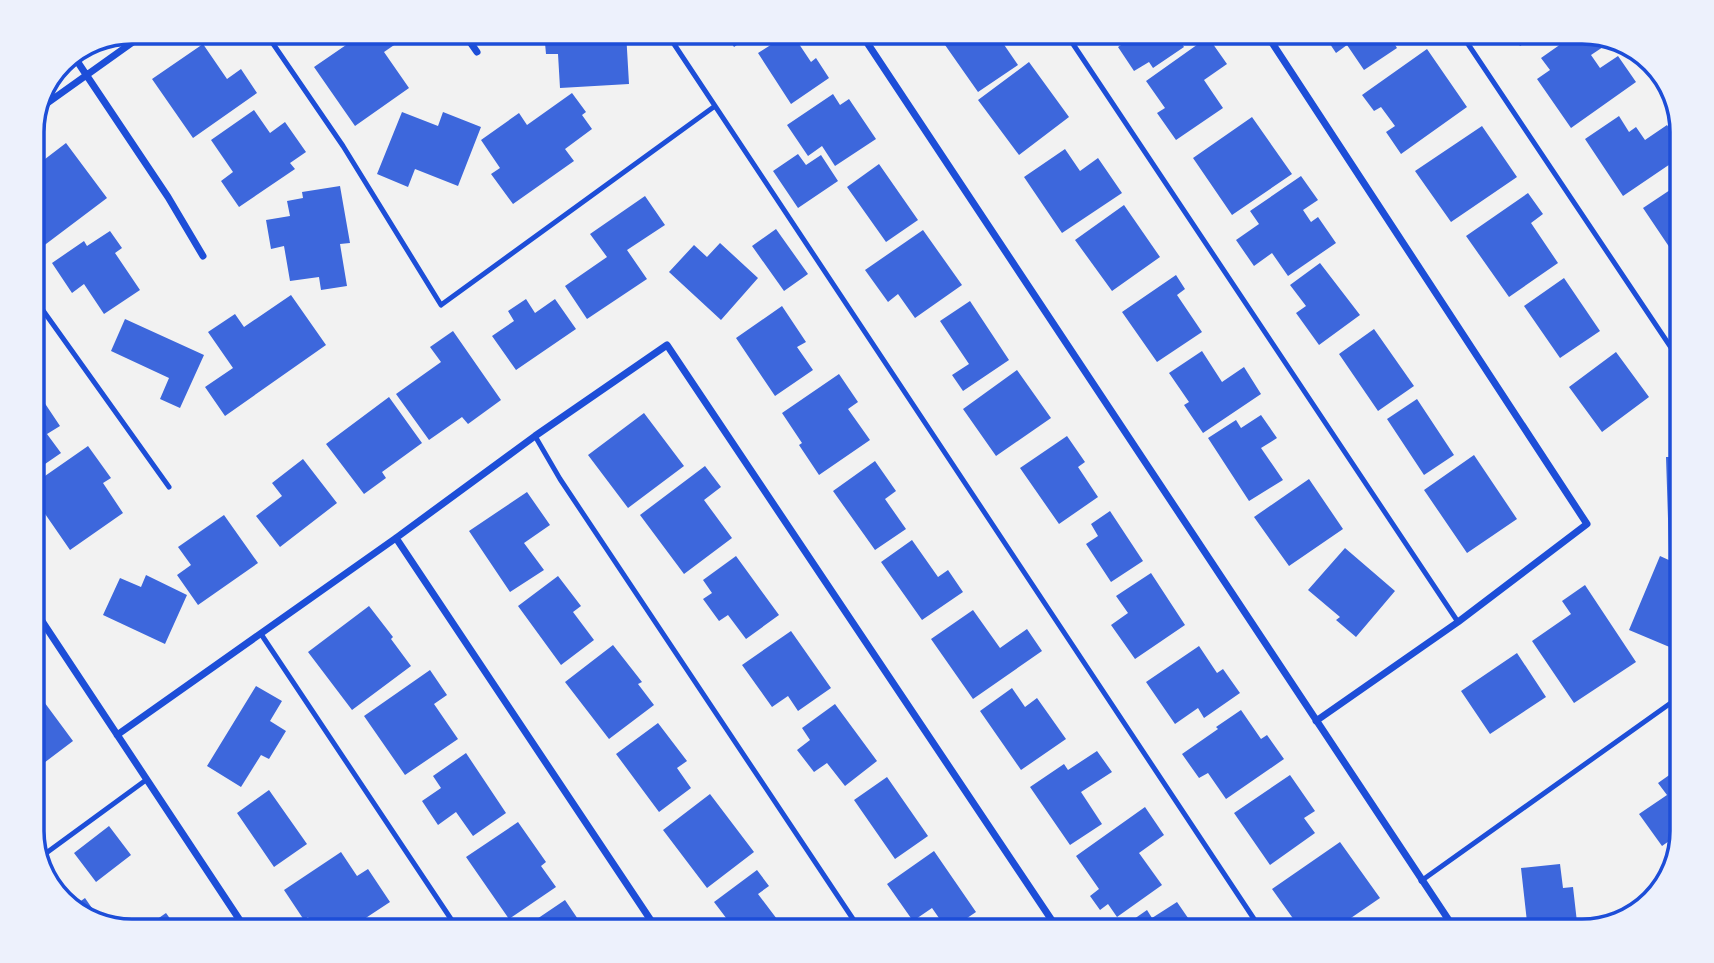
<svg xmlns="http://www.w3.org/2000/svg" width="1714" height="963" font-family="'PT Sans Narrow',sans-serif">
<rect width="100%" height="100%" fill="#f2f2f2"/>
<path fill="#3d67dc" d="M 365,32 L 394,32 L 400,41 L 384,52 L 409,88 L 355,126 L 314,67 Z
M 544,32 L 626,32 L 629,84 L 560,88 L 558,54 L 546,54 Z
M 708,32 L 756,32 L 734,47 L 724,32 L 714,39 Z
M 791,32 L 811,62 L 816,58 L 829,78 L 791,104 L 758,53 Z
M 943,32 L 981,32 L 986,39 L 996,33 L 1018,65 L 978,92 L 938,35 Z
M 1127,32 L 1174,32 L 1184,47 L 1153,68 L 1149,62 L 1134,71 L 1118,47 L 1132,38 Z
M 1322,32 L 1387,32 L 1397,48 L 1364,70 L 1347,45 L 1336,53 Z
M 1510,32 L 1542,32 L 1520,46 Z
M 1578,32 L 1594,34 L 1603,47 L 1591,55 L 1600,68 L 1618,56 L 1636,82 L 1571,128 L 1537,79 L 1550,70 L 1541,58 Z
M 1208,37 L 1227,64 L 1204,80 L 1223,108 L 1176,140 L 1157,113 L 1165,108 L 1146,81 Z
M 203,44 L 227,79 L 241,69 L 257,93 L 193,138 L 152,79 Z
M 1427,49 L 1467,107 L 1401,154 L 1386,132 L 1395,126 L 1381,107 L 1374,111 L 1362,95 Z
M 1029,62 L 1069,117 L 1019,155 L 978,100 Z
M 572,93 L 586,112 L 582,115 L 592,129 L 565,149 L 574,161 L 513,204 L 491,174 L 500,168 L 481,140 L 519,113 L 527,125 Z
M 833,94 L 840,105 L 849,99 L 876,139 L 835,166 L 822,146 L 808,156 L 787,125 Z
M 254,110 L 270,133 L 285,122 L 306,152 L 290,163 L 295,169 L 239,207 L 221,181 L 233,172 L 211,140 Z
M 402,112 L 438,126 L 443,112 L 481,127 L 458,186 L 415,169 L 408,187 L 377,174 Z
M 1619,116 L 1629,132 L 1636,127 L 1645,140 L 1667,125 L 1682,147 L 1682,156 L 1623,196 L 1585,139 Z
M 1252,117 L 1292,174 L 1232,215 L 1193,158 Z
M 1482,126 L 1517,177 L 1451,222 L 1415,171 Z
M 66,143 L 107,198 L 42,247 L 32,234 L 32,169 Z
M 1065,149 L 1080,171 L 1098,158 L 1122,193 L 1062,233 L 1024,177 Z
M 798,154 L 806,165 L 821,155 L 838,181 L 798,208 L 773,171 Z
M 879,164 L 918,220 L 886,242 L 847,187 Z
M 1301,176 L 1318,200 L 1303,210 L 1311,222 L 1318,217 L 1336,243 L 1288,276 L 1272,253 L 1254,266 L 1236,240 L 1259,224 L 1250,211 Z
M 1679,184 L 1682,189 L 1682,257 L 1678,260 L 1643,208 Z
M 340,186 L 350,243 L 340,244 L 347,286 L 321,290 L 319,277 L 290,281 L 284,246 L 271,249 L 266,220 L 290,216 L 287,201 L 303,198 L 302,192 Z
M 1528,193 L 1543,214 L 1531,223 L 1558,263 L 1509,297 L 1466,236 Z
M 645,196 L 665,225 L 627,250 L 647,279 L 587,319 L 565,286 L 607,257 L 590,234 Z
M 1124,205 L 1160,257 L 1112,291 L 1075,240 Z
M 776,229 L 808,274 L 784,291 L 752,246 Z
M 923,230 L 962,285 L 915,318 L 898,294 L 888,302 L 865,270 Z
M 110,231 L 122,248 L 115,253 L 140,290 L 104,314 L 84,284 L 72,293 L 52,263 L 84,241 L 87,246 Z
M 720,243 L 758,278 L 721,320 L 669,272 L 694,245 L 707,257 Z
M 1320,263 L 1360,315 L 1319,345 L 1296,313 L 1306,306 L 1290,285 Z
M 1176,275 L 1185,289 L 1177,295 L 1202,332 L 1157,362 L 1122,312 Z
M 1564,278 L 1600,331 L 1560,358 L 1524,306 Z
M 1682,279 L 1682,304 L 1671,286 Z
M 291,295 L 326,345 L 225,416 L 205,387 L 233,368 L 208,332 L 235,314 L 244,327 Z
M 526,299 L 535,313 L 555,299 L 576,329 L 516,370 L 492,336 L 514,321 L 508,311 Z
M 970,301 L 1009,360 L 963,391 L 952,375 L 969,364 L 940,321 Z
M 782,306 L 806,342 L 797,347 L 813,370 L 775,396 L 736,338 Z
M 125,319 L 204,355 L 180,408 L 160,399 L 169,378 L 111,351 Z
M 1374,329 L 1414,386 L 1378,411 L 1339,354 Z
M 453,331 L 501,400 L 468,424 L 462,417 L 429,440 L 396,394 L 441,362 L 430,347 Z
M 1202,351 L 1222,382 L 1244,367 L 1261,394 L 1203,433 L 1184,405 L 1189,402 L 1169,373 Z
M 1616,352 L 1649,397 L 1602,432 L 1569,387 Z
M 1017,370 L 1051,418 L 996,456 L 963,409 Z
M 839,374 L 858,402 L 848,409 L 870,440 L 819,475 L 799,445 L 802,443 L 782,413 Z
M 36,390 L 60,426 L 47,434 L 61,453 L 32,473 L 32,393 Z
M 389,397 L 422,443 L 382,472 L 386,478 L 364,494 L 326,444 Z
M 1417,399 L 1454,455 L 1424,475 L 1387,419 Z
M 644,413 L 684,466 L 628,508 L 588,455 Z
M 1261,415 L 1277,438 L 1261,448 L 1283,480 L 1249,501 L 1208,438 L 1236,420 L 1241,428 Z
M 1067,436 L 1085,462 L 1078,467 L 1098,497 L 1059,524 L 1020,468 Z
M 88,446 L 111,478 L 103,483 L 123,513 L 70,550 L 32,495 L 32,485 Z
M 1474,455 L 1517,519 L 1467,553 L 1424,490 Z
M 1666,457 L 1682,457 L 1682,549 L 1669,549 Z
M 303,459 L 337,503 L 280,547 L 256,516 L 282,496 L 272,483 Z
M 875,461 L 896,491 L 885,499 L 906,529 L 875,550 L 833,491 Z
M 705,466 L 721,487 L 704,500 L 732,538 L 684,574 L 640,515 Z
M 1309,479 L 1343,529 L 1289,566 L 1254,517 Z
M 527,492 L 550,525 L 524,543 L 544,570 L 510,592 L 469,531 Z
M 1110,511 L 1143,561 L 1111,582 L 1086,544 L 1098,536 L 1091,524 Z
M 224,515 L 258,563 L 198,605 L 177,575 L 191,565 L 178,547 Z
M 912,540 L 938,577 L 948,570 L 963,592 L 922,620 L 881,562 Z
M 1345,548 L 1395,591 L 1356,637 L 1336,620 L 1340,617 L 1308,590 Z
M 736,556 L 779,615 L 746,639 L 728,615 L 719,621 L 703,599 L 712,593 L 703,580 Z
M 1660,556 L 1682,566 L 1682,644 L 1679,651 L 1629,630 Z
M 1151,573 L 1185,625 L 1135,659 L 1111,625 L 1128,613 L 1116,596 Z
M 146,575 L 187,595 L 165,644 L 103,615 L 120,578 L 141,587 Z
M 558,576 L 581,606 L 573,612 L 594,640 L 561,665 L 518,606 Z
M 1585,585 L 1636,662 L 1574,703 L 1532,641 L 1571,614 L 1562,601 Z
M 369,606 L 393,637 L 391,639 L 411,666 L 352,710 L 308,652 Z
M 973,610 L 1000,648 L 1027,629 L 1042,651 L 973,699 L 931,639 Z
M 791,631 L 831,688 L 798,711 L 788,696 L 772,707 L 742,665 Z
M 613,645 L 642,682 L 638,684 L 654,705 L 609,739 L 565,682 Z
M 1199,646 L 1217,673 L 1223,669 L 1240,693 L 1204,718 L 1198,708 L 1175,724 L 1146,682 Z
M 1517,653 L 1546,697 L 1490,734 L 1461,691 Z
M 430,670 L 447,695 L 434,704 L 458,739 L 405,775 L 364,716 Z
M 256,686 L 282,701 L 270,721 L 286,731 L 269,759 L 261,755 L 241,787 L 207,766 Z
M 1012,688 L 1025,707 L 1037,698 L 1066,739 L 1021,770 L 980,711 Z
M 36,691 L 73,741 L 32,772 L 32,694 Z
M 835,704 L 877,761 L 845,786 L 827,763 L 814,772 L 797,750 L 810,740 L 802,728 Z
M 1241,710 L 1261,739 L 1267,735 L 1284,759 L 1226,799 L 1208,773 L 1199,778 L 1182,754 L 1218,729 L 1216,727 Z
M 658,723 L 687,761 L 677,768 L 691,788 L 659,812 L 616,754 Z
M 1097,751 L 1112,772 L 1081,792 L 1102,824 L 1070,845 L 1030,787 L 1064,764 L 1068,770 Z
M 466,753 L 506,813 L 473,836 L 456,812 L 438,825 L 422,801 L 441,788 L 433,776 Z
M 1682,766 L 1682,832 L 1662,846 L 1639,814 L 1667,795 L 1658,783 Z
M 1290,775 L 1315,811 L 1304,818 L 1315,833 L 1270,865 L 1234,813 Z
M 887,777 L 928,836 L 895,859 L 854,800 Z
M 269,790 L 307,844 L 274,867 L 237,813 Z
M 710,794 L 754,852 L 707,888 L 663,830 Z
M 1145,807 L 1164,835 L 1139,853 L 1162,885 L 1117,917 L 1108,904 L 1100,910 L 1090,896 L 1099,889 L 1076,856 Z
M 518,822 L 546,862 L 541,866 L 556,887 L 509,919 L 466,857 Z
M 109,826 L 131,855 L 96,882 L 74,853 Z
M 1340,842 L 1380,898 L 1332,931 L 1302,931 L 1272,889 Z
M 934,851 L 976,912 L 948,931 L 932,908 L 913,921 L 887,884 Z
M 341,852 L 357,876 L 368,869 L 390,902 L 346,931 L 318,931 L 308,917 L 304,920 L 284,890 Z
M 1560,864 L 1563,888 L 1573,887 L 1578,931 L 1528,931 L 1521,868 Z
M 757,870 L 769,886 L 758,894 L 786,931 L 736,931 L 714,902 Z
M 85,898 L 103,924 L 82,918 L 71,908 Z
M 565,900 L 586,931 L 537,931 L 531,923 Z
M 1177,902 L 1197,931 L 1127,931 L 1124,926 L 1147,910 L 1152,918 Z
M 166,913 L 179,931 L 140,931 Z"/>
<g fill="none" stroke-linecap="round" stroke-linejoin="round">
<path stroke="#1d4ed8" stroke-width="5" d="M 265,32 L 343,146 L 441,305 L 715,106
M 666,32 L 1262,931
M 1065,32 L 1458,622
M 1460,32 L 1682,364
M 32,295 L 169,487
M 535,436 L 560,479 L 861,931
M 261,634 L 459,931
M 38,859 L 146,780
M 1421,881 L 1682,695"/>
<path stroke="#1d4ed8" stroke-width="7" d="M 463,32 L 477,52
M 860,32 L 1456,931
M 1265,32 L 1587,524 L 1458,622 L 1316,721
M 73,55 L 168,197 L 203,256
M 39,109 L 147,32
M 396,538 L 658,931
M 32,606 L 247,931
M 117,735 L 396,538 L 535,436 L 667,345 L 1059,931"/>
</g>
<path d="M0 0H1714V963H0ZM132 44H1582A88 88 0 0 1 1670 132V831A88 88 0 0 1 1582 919H132A88 88 0 0 1 44 831V132A88 88 0 0 1 132 44Z" fill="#edf1fc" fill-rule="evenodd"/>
<path fill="none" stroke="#1d4ed8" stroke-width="3.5" d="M132 44H1582A88 88 0 0 1 1670 132V831A88 88 0 0 1 1582 919H132A88 88 0 0 1 44 831V132A88 88 0 0 1 132 44Z"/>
</svg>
